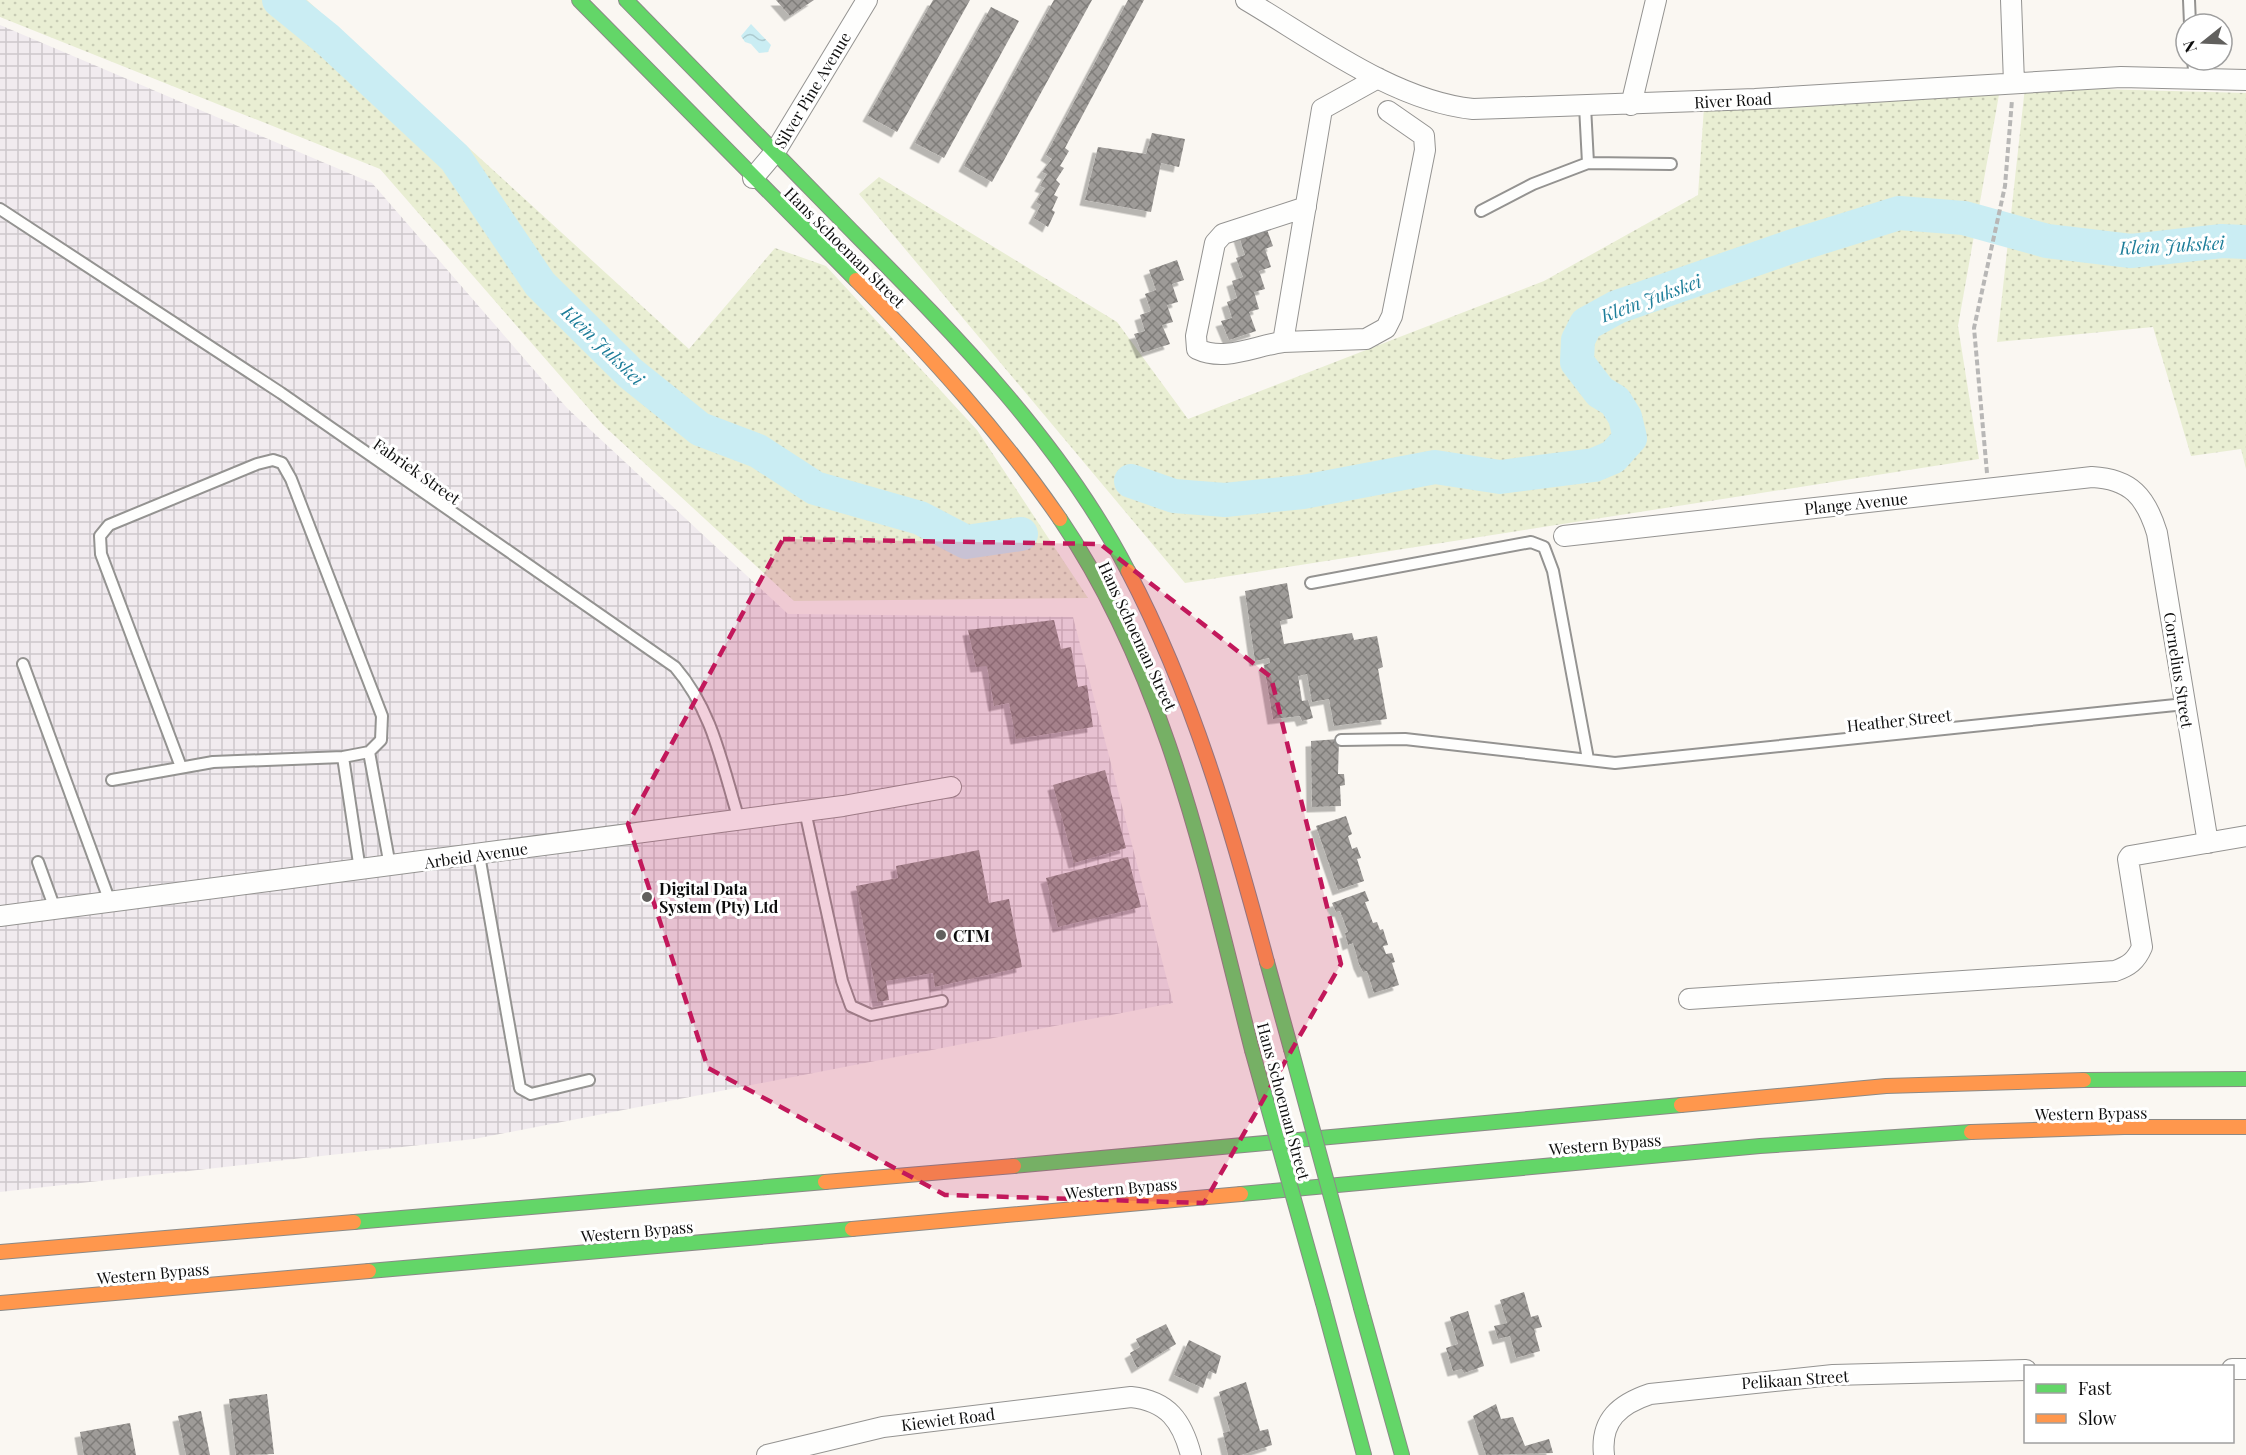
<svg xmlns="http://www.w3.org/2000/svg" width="2246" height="1455" font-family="'Playfair Display',serif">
<defs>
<pattern id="industrial-grid" width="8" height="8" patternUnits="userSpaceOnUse" patternTransform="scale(1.5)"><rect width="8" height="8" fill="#f1ebef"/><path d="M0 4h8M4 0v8" fill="none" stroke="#cdc8cc"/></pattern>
<pattern id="park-dots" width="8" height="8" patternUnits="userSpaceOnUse" patternTransform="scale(1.5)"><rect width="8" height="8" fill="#e9eed3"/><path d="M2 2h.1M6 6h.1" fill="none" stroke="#c7cbb4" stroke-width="1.8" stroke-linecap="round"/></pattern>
<pattern id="water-waves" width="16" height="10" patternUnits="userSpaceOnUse" patternTransform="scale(1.5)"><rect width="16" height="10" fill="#caedf3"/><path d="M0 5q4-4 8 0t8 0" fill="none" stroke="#accacf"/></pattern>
<pattern id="building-cross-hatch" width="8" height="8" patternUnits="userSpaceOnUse" patternTransform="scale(1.5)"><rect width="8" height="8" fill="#9e9b98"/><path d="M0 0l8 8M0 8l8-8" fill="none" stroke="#7f7d7a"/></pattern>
<filter id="shadow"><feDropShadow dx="-5.5" dy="5.5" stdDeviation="0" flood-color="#0004"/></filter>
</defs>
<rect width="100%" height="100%" fill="#faf7f2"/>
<path fill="url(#industrial-grid)" d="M 0,25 L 372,183 L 567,408 L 788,614 L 1073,617 L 1173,1003 L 474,1139 L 0,1192 Z"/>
<path fill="url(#park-dots)" d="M 0,0 L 307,0 L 689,349 L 775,248 L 826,266 L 977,430 L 1088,598 L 794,601 L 603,425 L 380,169 L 0,17 Z
M 2025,87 L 2246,93 L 2246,469 L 2241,449 L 2191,456 L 2153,327 L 1997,342 Z
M 2000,89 L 1958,326 L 1979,459 L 1185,583 L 859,194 L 879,177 L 1117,322 L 1188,419 L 1544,281 L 1698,195 L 1704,107 Z"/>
<path fill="url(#water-waves)" d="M 751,24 L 771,45 L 768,52 L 759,53 L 751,44 L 745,42 L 741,36 Z"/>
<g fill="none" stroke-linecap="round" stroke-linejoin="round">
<path stroke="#caedf3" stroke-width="34" d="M 279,0 L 327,39 L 455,158 L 540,284 L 630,373 L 700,429 L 758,451 L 815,488 L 920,518 L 966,542 L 1021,534
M 1131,481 L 1174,496 L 1225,500 L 1303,492 L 1435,467 L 1500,477 L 1594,465 L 1613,457 L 1630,438 L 1625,417 L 1615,401 L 1600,392 L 1577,362 L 1578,340 L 1586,324 L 1617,307 L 1790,247 L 1899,213 L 1964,218 L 2047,241 L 2131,251 L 2222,241 L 2246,242"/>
</g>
<path fill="url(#building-cross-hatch)" filter="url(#shadow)" d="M 776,0 L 814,0 L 790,16 Z
M 933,0 L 970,0 L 897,132 L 868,116 Z
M 1054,0 L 1092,0 L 992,182 L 964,166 Z
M 1128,0 L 1144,0 L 1065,148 L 1069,151 L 1060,166 L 1064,168 L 1056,180 L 1060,184 L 1054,195 L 1058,197 L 1052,210 L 1055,212 L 1048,227 L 1034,218 L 1041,205 L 1036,202 L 1045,188 L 1040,186 L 1047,174 L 1042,172 L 1052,159 L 1046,155 Z
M 991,7 L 1019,21 L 944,158 L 915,143 Z
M 1152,133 L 1185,139 L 1179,167 L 1161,163 L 1151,212 L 1085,200 L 1098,147 L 1146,154 Z
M 1266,227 L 1273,246 L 1265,249 L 1271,267 L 1259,271 L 1265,289 L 1254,292 L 1259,309 L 1249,312 L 1256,331 L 1229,340 L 1221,321 L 1232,318 L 1227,302 L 1237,298 L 1232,281 L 1243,277 L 1236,258 L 1245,255 L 1239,236 Z
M 1177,260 L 1184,280 L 1172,284 L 1178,302 L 1167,305 L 1173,322 L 1162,325 L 1170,344 L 1142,353 L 1134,334 L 1145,331 L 1140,315 L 1151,311 L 1145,294 L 1156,290 L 1149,270 Z
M 1287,583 L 1293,618 L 1280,621 L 1284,644 L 1352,633 L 1354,640 L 1377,636 L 1383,667 L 1378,669 L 1387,719 L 1334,726 L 1329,699 L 1312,702 L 1307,674 L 1298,676 L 1302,701 L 1308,700 L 1313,718 L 1302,721 L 1300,716 L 1273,719 L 1264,665 L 1270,663 L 1269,658 L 1255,661 L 1245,591 Z
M 1054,620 L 1061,649 L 1071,647 L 1078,687 L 1087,685 L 1093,727 L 1016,739 L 1009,703 L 994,706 L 987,666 L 976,667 L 968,630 Z
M 1339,739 L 1338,774 L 1344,774 L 1345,785 L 1340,786 L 1341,806 L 1312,807 L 1311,741 Z
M 1105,770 L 1126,848 L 1074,863 L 1053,785 Z
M 1346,816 L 1352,834 L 1348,836 L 1352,849 L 1357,847 L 1361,858 L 1357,859 L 1364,881 L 1338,890 L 1316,826 Z
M 979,850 L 989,903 L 1009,899 L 1022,967 L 935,987 L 933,973 L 886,981 L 889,1000 L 878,1002 L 856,886 L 898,878 L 896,866 Z
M 1128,857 L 1141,907 L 1058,927 L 1046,878 Z
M 1365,891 L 1369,901 L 1365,902 L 1373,923 L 1377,922 L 1380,930 L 1383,929 L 1388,945 L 1383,946 L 1386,954 L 1392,953 L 1395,962 L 1392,963 L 1399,985 L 1374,993 L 1367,971 L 1363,972 L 1359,964 L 1353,943 L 1348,945 L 1345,933 L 1348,932 L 1340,911 L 1336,912 L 1332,903 Z
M 1524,1292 L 1531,1317 L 1538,1315 L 1542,1327 L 1534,1329 L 1540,1351 L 1516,1358 L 1510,1336 L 1498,1339 L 1494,1326 L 1507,1323 L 1500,1300 Z
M 1468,1311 L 1484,1366 L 1464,1373 L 1462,1369 L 1453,1371 L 1446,1348 L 1458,1344 L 1450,1317 Z
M 1166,1324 L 1176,1344 L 1137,1368 L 1130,1353 L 1140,1347 L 1136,1339 Z
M 1189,1340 L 1221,1356 L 1216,1374 L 1209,1371 L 1203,1388 L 1174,1375 Z
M 1246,1382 L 1260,1431 L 1268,1429 L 1272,1445 L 1241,1455 L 1228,1455 L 1223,1433 L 1230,1431 L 1219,1392 Z
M 267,1394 L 274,1454 L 236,1455 L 229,1399 Z
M 1496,1404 L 1501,1419 L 1513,1417 L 1525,1446 L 1549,1439 L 1553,1453 L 1486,1455 L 1473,1416 Z
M 201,1411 L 210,1455 L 186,1455 L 178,1416 Z
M 130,1423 L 136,1455 L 84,1455 L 80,1432 Z"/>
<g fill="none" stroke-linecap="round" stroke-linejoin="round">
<g stroke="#949391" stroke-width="14">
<path id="lane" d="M 2189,0 L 2190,24
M 2193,60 L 2195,79
M 1585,106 L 1588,163
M 0,209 L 281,393 L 675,667 C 713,711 722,765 739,820
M 1481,211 L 1533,184 L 1588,163 L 1671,164
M 1311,583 L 1531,542 L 1544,547 L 1553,571 L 1588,759
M 23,664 L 110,902
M 1341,740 L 1405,739 L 1615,763 L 2185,704
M 369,752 L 390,866
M 343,757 L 360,870
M 112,780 L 213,762 L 343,757 L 369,752 L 381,740 L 382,716 L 291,479 L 282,463 L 273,460 L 257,464 L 109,525 L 100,536 L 101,554 L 181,767
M 805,811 L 842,981 L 851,1006 L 871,1015 L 942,1001
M 479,855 L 520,1088 L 531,1094 L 589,1080
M 38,862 L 55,909"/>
</g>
<g stroke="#949391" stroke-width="22">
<path id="street" d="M 1246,0 C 1314,40 1394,101 1473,109 L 1755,99 L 2121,77 L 2246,80
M 2011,0 L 2014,83
M 1631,105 L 1656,0
M 753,178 L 775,152 L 867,0
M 1306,207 L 1223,234 L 1215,243 L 1196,336 L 1197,349 C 1225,362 1254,346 1283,342 L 1322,109 L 1378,78
M 1283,342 L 1366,339 L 1386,328 L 1392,316 L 1425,150 L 1424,136 L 1388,111
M 1564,536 L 2092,477 C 2131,479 2146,497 2157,533 L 2208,843
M 0,916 L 843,806 L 951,787
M 1689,999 L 2115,971 C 2129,966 2136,961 2142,947 L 2128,859 L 2130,856 L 2246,836
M 2232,1369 L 2246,1369
M 767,1455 L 883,1427 L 1131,1397 C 1168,1401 1182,1421 1191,1455
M 1604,1455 C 1600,1420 1620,1404 1650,1394 L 1833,1375 L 2026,1370"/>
</g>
<g stroke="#8b8a87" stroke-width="16">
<path id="fast" d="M 579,0 L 856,280
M 626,0 C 701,77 776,154 851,230 C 953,333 1061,441 1128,571
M 1060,519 C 1167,676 1206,870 1252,1050
M 1267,962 L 1291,1049
M 2084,1080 L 2246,1079
M 1014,1166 L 1681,1105
M 1241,1194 L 1760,1146 L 1971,1132
M 354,1222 L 825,1182
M 369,1271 L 852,1229
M 1323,1303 L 1364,1455
M 1361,1308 L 1402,1455"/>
</g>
<g stroke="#8b8a87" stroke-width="16">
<path id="slow" d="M 856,280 C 930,355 1000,432 1060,519
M 1128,571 C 1193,695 1231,827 1267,962
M 1681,1105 L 1886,1086 L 2084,1080
M 1971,1132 L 2124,1127 L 2246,1127
M 825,1182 L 1014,1166
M 852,1229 L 1241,1194
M 0,1252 L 354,1222
M 0,1303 L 369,1271"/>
</g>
<path stroke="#b8b7b6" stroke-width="4" stroke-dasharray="6 3" stroke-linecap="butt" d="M 1987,473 L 1974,328 L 2005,186 L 2012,100"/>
<use href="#lane" stroke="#fefefd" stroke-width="10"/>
<use href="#street" stroke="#fefefd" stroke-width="20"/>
<use href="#fast" stroke="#63d668" stroke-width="14"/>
<use href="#slow" stroke="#ff974d" stroke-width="14"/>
<g stroke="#8b8a87" stroke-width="16" stroke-linecap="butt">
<path id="fast-bridge" d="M 1291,1049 L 1361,1308
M 1252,1050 L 1323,1303"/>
</g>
<use href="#fast-bridge" stroke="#63d668" stroke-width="14"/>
</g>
<path fill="#c2185b" fill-opacity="0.2" stroke="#c2185b" stroke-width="4.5" stroke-dasharray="12 8" stroke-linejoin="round" d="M 783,539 L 1100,544 L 1271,677 L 1341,964 L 1204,1203 L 945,1195 L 708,1068 L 628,824 Z"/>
<g fill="#61605e" stroke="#fff" stroke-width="2">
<circle cx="647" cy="897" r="6"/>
<circle cx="941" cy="935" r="6"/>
</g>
<g text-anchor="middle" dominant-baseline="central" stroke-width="6" stroke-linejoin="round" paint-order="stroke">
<g font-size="16" fill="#0e0e0e" stroke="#fff">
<text transform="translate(812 90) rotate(-59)">Silver Pine Avenue</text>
<text transform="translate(1733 100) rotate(-3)">River Road</text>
<text transform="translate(845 247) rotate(45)">Hans Schoeman Street</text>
<text transform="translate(417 471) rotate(35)">Fabriek Street</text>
<text transform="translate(1856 503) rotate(-6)">Plange Avenue</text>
<text transform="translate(1138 636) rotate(65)">Hans Schoeman Street</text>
<text transform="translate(2179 670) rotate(81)">Cornelius Street</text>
<text transform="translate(1899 720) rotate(-6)">Heather Street</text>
<text transform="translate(476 855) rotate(-8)">Arbeid Avenue</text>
<text transform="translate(1284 1101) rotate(75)">Hans Schoeman Street</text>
<text transform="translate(2091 1113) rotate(-1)">Western Bypass</text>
<text transform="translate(1605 1144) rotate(-5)">Western Bypass</text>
<text transform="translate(1121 1188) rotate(-5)">Western Bypass</text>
<text transform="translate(637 1231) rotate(-5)">Western Bypass</text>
<text transform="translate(153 1273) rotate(-5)">Western Bypass</text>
<text transform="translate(1795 1379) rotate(-4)">Pelikaan Street</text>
<text transform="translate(948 1419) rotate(-7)">Kiewiet Road</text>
</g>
<g font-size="16" font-weight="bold" fill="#0e0e0e" stroke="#fff" text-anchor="start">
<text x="659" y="888">Digital Data<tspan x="659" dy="18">System (Pty) Ltd</tspan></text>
<text x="953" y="935">CTM</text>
</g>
<g font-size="18" font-style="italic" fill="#1d7d99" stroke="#fff">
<text transform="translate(2172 245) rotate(-3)">Klein Jukskei</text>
<text transform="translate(1651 298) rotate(-20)">Klein Jukskei</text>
<text transform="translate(603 345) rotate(44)">Klein Jukskei</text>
</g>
</g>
<rect x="2024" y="1365" width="210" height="78" fill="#ffffff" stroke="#9f9f9f" stroke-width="1.5"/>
<rect x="2036" y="1384" width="30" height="9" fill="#63d668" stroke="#9f9f9f" stroke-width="1.5"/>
<text x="2078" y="1395" font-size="18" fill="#0e0e0e">Fast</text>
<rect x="2036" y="1414" width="30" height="9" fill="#ff974d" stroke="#9f9f9f" stroke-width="1.5"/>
<text x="2078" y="1425" font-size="18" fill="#0e0e0e">Slow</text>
<g transform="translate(2204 42) rotate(252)"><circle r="28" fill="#ffffff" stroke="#9f9f9f" stroke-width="1.5"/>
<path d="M0-4.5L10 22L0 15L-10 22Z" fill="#61605e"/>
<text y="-9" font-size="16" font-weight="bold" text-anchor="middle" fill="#0e0e0e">N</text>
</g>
</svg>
